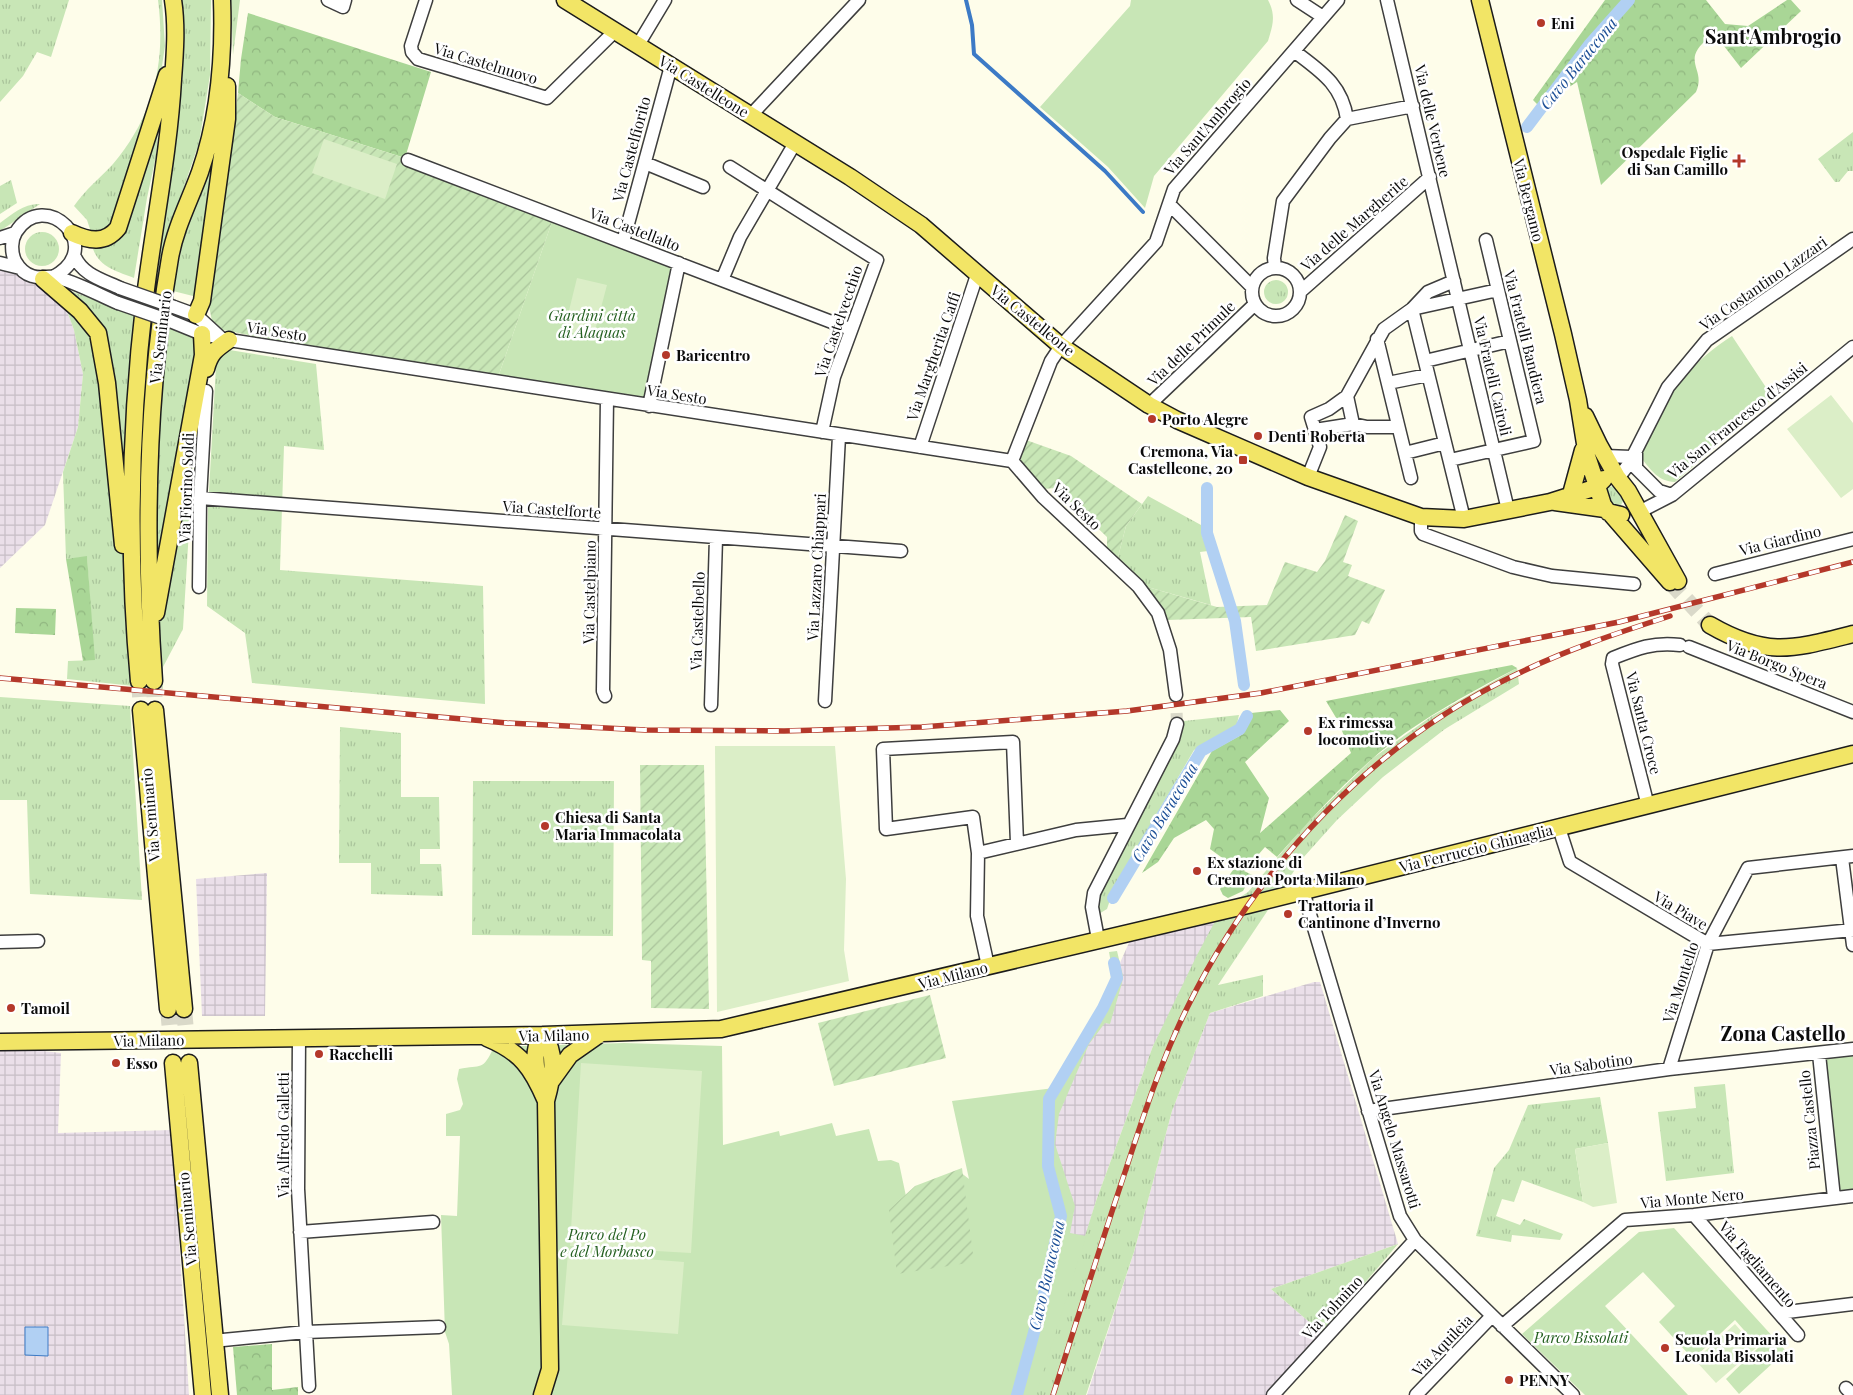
<svg xmlns="http://www.w3.org/2000/svg" width="1853" height="1395" font-family="'Playfair Display',serif">
<defs>
<pattern id="industrial-grid" width="8" height="8" patternUnits="userSpaceOnUse" patternTransform="scale(1.25)"><rect width="8" height="8" fill="#eadfe9"/><path d="M0 4h8M4 0v8" fill="none" stroke="#c7bec6"/></pattern>
<pattern id="grass-tufts" width="24" height="20" patternUnits="userSpaceOnUse" patternTransform="scale(1.25)"><rect width="24" height="20" fill="#c8e6b6"/><path d="M3 7l-1-3M5 7V3M7 7l1-3M15 17l-1-3M17 17v-4M19 17l1-3" fill="none" stroke="#aac49b"/></pattern>
<pattern id="forest-crowns" width="20" height="18" patternUnits="userSpaceOnUse" patternTransform="scale(1.25)"><rect width="20" height="18" fill="#a9d696"/><path d="M2 6a3 3 0 1 1 6 0M12 15a3 3 0 1 1 6 0" fill="none" stroke="#90b680"/></pattern>
<pattern id="garden-furrows" width="10" height="10" patternUnits="userSpaceOnUse" patternTransform="scale(1.25)"><rect width="10" height="10" fill="#c8e6b6"/><path d="M-1 1l2-2M0 10L10 0M9 11l2-2" fill="none" stroke="#aac49b"/></pattern>
</defs>
<rect width="100%" height="100%" fill="#fefdea"/>
<path fill="url(#industrial-grid)" d="M 0,270 L 28,276 L 67,311 L 74,330 L 83,374 L 78,427 L 45,525 L 0,568 Z
M 267,873 L 265,1016 L 202,1016 L 196,879 Z
M 1226,907 L 1153,1046 L 1096,1201 L 1055,1337 L 1039,1336 L 1050,1109 L 1077,1059 L 1136,927 Z
M 1314,982 L 1320,982 L 1398,1244 L 1271,1289 L 1322,1333 L 1277,1395 L 1087,1395 L 1134,1252 L 1172,1111 L 1210,1013 Z
M 0,1046 L 61,1053 L 58,1133 L 172,1130 L 189,1395 L 0,1395 Z"/>
<path fill="url(#grass-tufts)" d="M 0,0 L 69,0 L 51,57 L 37,52 L 23,76 L 0,102 Z
M 158,0 L 162,0 L 165,46 L 162,66 L 157,88 L 116,214 L 105,231 L 92,235 L 87,220 L 74,206 C 85,190 100,178 113,164 C 154,116 166,62 158,0 Z
M 181,0 L 211,0 L 210,75 L 199,143 L 163,248 L 156,286 L 153,284 C 168,189 185,96 181,0 Z
M 231,0 L 240,0 L 233,55 Z
M 159,124 L 156,156 L 147,198 L 134,278 C 117,271 100,268 93,249 L 111,243 Z
M 1853,132 L 1853,171 L 1848,171 L 1839,182 L 1835,182 L 1818,159 Z
M 213,156 L 214,156 L 197,297 L 173,291 L 183,241 Z
M 11,180 L 17,203 L 0,214 L 0,186 Z
M 40,204 L 0,231 L 0,223 C 12,214 25,203 40,204 Z
M25 249a17 17 0 1 1 34 0a17 17 0 1 1-34 0Z
M 28,276 L 192,334 L 200,348 L 183,629 L 163,667 L 163,689 L 67,679 L 68,661 L 94,660 L 87,557 L 66,559 L 63,472 L 78,427 L 83,374 L 74,330 L 67,311 Z
M1264 292a12 12 0 1 1 24 0a12 12 0 1 1-24 0Z
M 217,348 L 316,364 L 324,450 L 284,446 L 280,570 L 483,586 L 485,704 L 252,683 L 245,633 L 207,606 L 208,509 Z
M 1614,486 L 1625,497 L 1621,505 L 1611,504 L 1606,493 L 1609,487 Z
M 1148,496 L 1201,525 L 1202,536 L 1208,551 L 1200,552 L 1211,605 L 1144,586 L 1118,557 L 1126,526 Z
M 1517,668 L 1519,684 L 1445,729 L 1383,777 L 1337,820 L 1302,859 L 1218,985 L 1263,975 L 1263,996 L 1210,1013 L 1172,1111 L 1134,1252 L 1086,1395 L 1035,1395 L 1096,1201 L 1153,1046 L 1197,955 L 1221,910 L 1248,892 L 1304,826 L 1373,758 L 1432,716 Z
M 0,697 L 130,706 L 142,900 L 30,894 L 27,800 L 0,800 Z
M 1239,715 L 1236,728 L 1194,750 L 1114,888 L 1107,909 L 1097,915 L 1098,892 L 1131,828 L 1180,741 L 1184,721 Z
M 340,727 L 401,733 L 401,797 L 439,797 L 440,849 L 420,849 L 420,864 L 441,864 L 443,896 L 371,894 L 371,863 L 339,863 Z
M 473,781 L 614,781 L 613,936 L 472,935 Z
M 1725,1084 L 1734,1173 L 1666,1181 L 1658,1112 L 1696,1108 L 1694,1087 Z
M 1600,1097 L 1608,1143 L 1575,1149 L 1583,1202 L 1522,1180 L 1514,1202 L 1502,1199 L 1496,1216 L 1520,1225 L 1524,1219 L 1563,1234 L 1560,1240 L 1512,1235 L 1511,1242 L 1476,1236 L 1494,1168 L 1509,1150 L 1528,1105 Z
M 1398,1244 L 1322,1333 L 1271,1289 Z"/>
<path fill="url(#forest-crowns)" d="M 1605,0 L 1706,0 L 1725,24 L 1748,26 L 1787,0 L 1791,0 L 1801,11 L 1741,68 L 1717,37 L 1711,36 C 1678,61 1707,68 1696,92 L 1601,185 L 1577,82 L 1539,106 L 1533,100 Z
M 248,13 L 431,72 L 405,158 L 275,117 L 238,93 L 241,59 Z
M 87,556 L 95,660 L 83,661 L 66,559 Z
M 16,608 L 56,609 L 55,635 L 15,633 Z
M 1512,665 L 1517,668 C 1469,693 1413,723 1372,759 C 1338,789 1307,823 1277,857 L 1265,847 L 1244,871 L 1252,875 L 1243,891 L 1228,898 L 1223,895 L 1220,889 L 1235,867 L 1210,849 L 1214,829 L 1206,820 L 1174,838 L 1158,862 L 1142,873 L 1212,751 L 1243,734 L 1251,713 L 1280,710 L 1289,721 L 1245,762 L 1269,798 L 1260,833 L 1351,753 L 1338,721 L 1326,701 Z
M 272,1344 L 272,1390 L 298,1387 L 298,1395 L 237,1395 L 233,1347 Z"/>
<path fill="#c8e6b6" d="M 1131,0 L 1268,0 C 1276,15 1273,25 1268,41 L 1154,176 L 1145,208 L 1108,167 L 1040,107 L 1130,6 Z
M 554,216 L 678,264 L 648,403 L 496,383 Z
M 1732,336 L 1773,398 L 1675,482 C 1658,481 1652,471 1642,459 C 1644,449 1646,438 1650,429 C 1667,391 1697,358 1732,336 Z
M 1117,951 L 1123,976 L 1122,983 L 1110,1024 L 1105,1023 L 1089,1044 L 1059,1114 L 1055,1144 L 1075,1206 L 1070,1233 L 1086,1236 L 1036,1395 L 452,1395 L 449,1344 L 445,1332 L 441,1215 L 457,1216 L 460,1136 L 446,1136 L 446,1114 L 460,1110 L 463,1104 L 457,1079 L 459,1069 C 482,1064 482,1072 494,1047 L 624,1043 L 722,1046 L 723,1145 L 779,1131 L 780,1136 L 832,1123 L 836,1136 L 869,1129 L 878,1161 L 891,1160 L 899,1163 L 907,1201 L 960,1172 L 969,1179 L 952,1101 L 1054,1088 L 1114,980 L 1109,952 Z
M 1853,1053 L 1853,1191 L 1839,1193 L 1823,1057 Z
M 1674,1228 L 1786,1351 L 1739,1394 L 1726,1379 L 1759,1347 L 1735,1320 L 1693,1359 L 1659,1322 L 1675,1306 L 1643,1272 L 1605,1306 L 1688,1395 L 1585,1395 L 1522,1334 L 1639,1232 Z"/>
<path fill="url(#garden-furrows)" d="M 238,93 L 275,117 L 405,158 L 554,216 L 496,383 L 218,329 L 212,321 L 209,306 Z
M 1026,440 L 1071,456 L 1142,504 L 1126,526 L 1118,557 L 1107,549 L 1107,537 L 1056,488 L 1042,489 L 1022,463 L 1020,458 Z
M 1345,515 L 1358,521 L 1343,562 L 1352,565 L 1348,576 L 1385,590 L 1369,624 L 1362,621 L 1355,635 L 1256,651 L 1251,617 L 1168,620 L 1144,586 L 1217,607 L 1267,605 L 1285,562 L 1317,572 L 1325,561 Z
M 640,765 L 704,765 L 709,1009 L 651,1008 L 651,961 L 642,960 Z
M 930,995 L 946,1058 L 834,1086 L 818,1023 Z
M 962,1168 L 974,1262 L 897,1274 L 889,1210 L 915,1186 Z"/>
<path fill="#dbeec7" d="M 324,139 L 397,164 L 385,199 L 312,173 Z
M 577,278 L 607,285 L 593,338 L 564,331 Z
M 1831,395 L 1853,423 L 1853,489 L 1841,498 L 1787,429 Z
M 715,746 L 835,746 L 846,879 L 844,950 L 849,981 L 717,1012 Z
M 581,1063 L 702,1071 L 691,1253 L 570,1246 Z
M 1608,1143 L 1617,1203 L 1593,1207 L 1583,1202 L 1575,1149 Z
M 568,1253 L 684,1262 L 678,1334 L 562,1325 Z
M 1735,1324 L 1756,1348 L 1716,1383 L 1695,1360 Z"/>
<path fill="#b1d0f3" stroke="#3c7ac6" d="M 25,1327 L 48,1327 L 48,1356 L 25,1355 Z"/>
<g fill="none" stroke-linecap="round" stroke-linejoin="round">
<path stroke="#3c7ac6" stroke-width="4" d="M 966,0 L 972,25 L 974,54 L 1105,171 L 1143,212"/>
<path stroke="#b1d0f3" stroke-width="12" d="M 1527,127 L 1589,45 L 1629,0
M 1207,488 L 1207,533 L 1235,621 L 1244,685
M 1113,898 L 1201,751 L 1240,729 L 1247,716
M 1017,1395 L 1042,1303 L 1061,1216 L 1048,1166 L 1049,1099 L 1103,1008 L 1117,978 L 1114,963"/>
<path stroke="#dad9c9" stroke-width="12" stroke-dasharray="12 6" stroke-linecap="butt" d="M 1176,695 L 1177,724"/>
<path stroke="#dad9c9" stroke-width="16" stroke-dasharray="16 8" stroke-linecap="butt" d="M 1670,582 L 1710,625
M 139,681 L 141,710
M 154,681 L 155,710
M 168,1009 L 173,1063
M 184,1009 L 189,1063"/>
<g stroke="#3e3e3e" stroke-width="15">
<path id="minor" d="M 328,0 L 343,7 L 345,0
M 426,0 L 411,46 L 412,52 L 418,59 L 547,98 L 615,31
M 1297,0 L 1323,17
M 1387,0 L 1508,510
M 638,45 L 665,0
M 1294,51 C 1320,71 1342,84 1347,119
M 751,115 L 859,0
M 408,160 L 850,329
M 645,163 L 703,187
M 730,167 L 877,260 L 834,377 L 822,432
M 1169,204 L 1252,287
M 0,238 L 15,233
M 623,242 L 671,66
M 74,255 C 82,275 103,280 120,288
M 0,263 L 20,268
M1252 292a24 24 0 1 1 48 0a24 24 0 1 1-48 0Z
M 1275,268 L 1274,258 L 1283,201 L 1330,138 L 1347,119 L 1413,106
M 53,277 C 109,247 44,186 16,232 C 11,240 11,252 15,261 C 19,268 25,274 32,276 C 40,279 47,276 54,277 C 72,280 101,296 118,303
M 722,280 L 740,237 L 795,143
M 1300,292 L 1430,177
M 174,307 L 196,315 L 221,338
M 1412,309 L 1464,519
M 1412,309 L 1498,290
M 170,321 L 202,334 L 229,340 L 1012,461 L 1043,497 L 1138,586 L 1158,613 L 1170,650 L 1176,695
M 1377,339 L 1411,478
M 1425,361 L 1510,341
M 1388,383 L 1428,375
M 1347,396 L 1353,424
M 1149,405 L 1255,304
M 649,406 L 679,263
M 1398,427 L 1367,427 L 1353,424 L 1315,430 L 1311,417 L 1329,409 L 1347,396 L 1384,329 L 1412,309 L 1428,292 L 1454,281
M 920,447 L 977,275
M 1405,453 L 1445,443
M 1636,453 L 1636,468 L 1659,491 L 1672,495
M 1605,456 L 1631,457
M 1450,460 L 1534,441 L 1486,240
M 1012,461 L 1051,361 L 1061,346 L 1156,242 L 1174,189 L 1338,0
M 1308,477 L 1320,447 L 1315,430
M 1618,478 L 1629,464 L 1668,387 L 1707,340 L 1853,239
M 200,498 L 901,551
M 1639,512 L 1672,495 L 1853,347
M 1421,517 L 1421,531 L 1423,534 L 1513,567 L 1552,576 L 1634,584
M 1715,574 L 1853,539
M 199,587 L 200,498 L 206,391
M 1689,647 L 1853,712
M 605,696 L 603,691 L 607,399
M 825,701 L 839,436
M 711,705 L 716,538
M 1648,806 L 1612,664 L 1613,658 C 1638,648 1653,642 1680,645
M 1559,828 L 1570,862 L 1708,944 L 1853,930
M 978,853 L 1076,830 L 1127,825
M 1842,858 L 1853,945
M 1303,891 L 1400,1216 L 1415,1240 L 1573,1395
M 1098,939 L 1092,907 L 1094,893 L 1173,739 L 1177,724
M 0,942 L 38,941
M 988,966 L 977,916 L 978,853 L 973,817 L 886,829 L 883,749 L 1013,742 L 1017,843
M 299,1038 L 298,1189 L 309,1386
M 1819,1054 L 1834,1198
M 1669,1069 L 1708,944 L 1748,868 L 1853,856
M 1368,1111 L 1669,1069 L 1853,1049
M 1694,1215 L 1798,1335
M 300,1232 L 433,1222
M 1779,1313 L 1853,1304
M 1502,1326 L 1625,1220 L 1694,1215 L 1853,1196
M 223,1340 L 306,1332 L 439,1327
M 1846,1388 L 1853,1395
M 1273,1395 L 1415,1240
M 1416,1395 L 1491,1317"/>
</g>
<g stroke="#1c1c1c" stroke-width="19">
<path id="major" d="M 565,0 L 850,177 L 921,225 L 1061,346 L 1149,405 L 1177,420 L 1308,477 L 1421,517 L 1464,519 L 1550,502 L 1597,487
M 1480,0 L 1563,334 L 1578,400 L 1587,456 L 1597,486
M 72,233 C 89,241 105,244 118,228 L 167,75
M 43,279 L 80,311 L 98,333 L 107,383 L 123,545
M 196,315 L 202,301 L 227,119 L 227,86
M 206,369 C 210,353 216,349 229,340
M 1585,416 L 1599,445 L 1617,477 L 1628,491 L 1678,581
M 1604,479 L 1597,486 L 1603,505 L 1608,512 L 1621,515
M 1571,494 L 1583,450
M 1555,502 L 1605,509
M 1611,514 L 1670,582
M 156,613 L 203,355 L 202,334
M 1710,625 C 1767,658 1793,649 1853,634
M 139,681 C 127,553 130,424 145,297 C 154,224 169,152 173,79 C 175,53 177,26 173,0
M 154,681 C 144,539 146,398 170,258 C 175,228 190,200 200,172 C 219,117 224,57 222,0
M 141,710 L 168,1009
M 155,710 L 184,1009
M 487,1038 C 521,1052 532,1068 546,1101
M 0,1042 L 543,1035 L 721,1029 L 1248,905 L 1853,754
M 173,1063 L 203,1395
M 189,1063 L 220,1395
M 537,1078 C 536,1062 532,1048 543,1035
M 552,1080 L 570,1055 L 600,1034
M 542,1395 L 550,1369 L 546,1101 C 552,1079 558,1054 543,1035"/>
</g>
<use href="#minor" stroke="#fff" stroke-width="12"/>
<use href="#major" stroke="#f2e566" stroke-width="16"/>
<g stroke="#b4382a" stroke-width="5.5">
<path id="rail" d="M 0,678 L 507,723 L 645,730 L 784,731 L 922,727 L 1127,711 L 1261,693 L 1619,622 L 1853,562
M 1053,1395 C 1077,1320 1101,1244 1126,1169 C 1144,1114 1162,1058 1188,1006 C 1257,866 1375,741 1517,674 C 1566,650 1617,633 1670,616"/>
</g>
<use href="#rail" stroke="#fff" stroke-width="4" stroke-dasharray="11" stroke-linecap="butt"/>
<g stroke="#3e3e3e" stroke-width="15" stroke-linecap="butt">
<path id="minor-bridge" d="M 120,288 L 174,307
M 118,303 L 170,321"/>
</g>
<use href="#minor-bridge" stroke="#fff" stroke-width="12"/>
</g>
<g fill="#b4382a" stroke="#fff" stroke-width="2">
<circle cx="1541" cy="23" r="5"/>
<path d="M1736.5 153.5h5v5h5v5h-5v5h-5v-5h-5v-5h5z"/>
<circle cx="666" cy="355" r="5"/>
<circle cx="1152" cy="419" r="5"/>
<circle cx="1258" cy="436" r="5"/>
<rect x="1238" y="455" width="10" height="10" rx="2.5"/>
<circle cx="1308" cy="731" r="5"/>
<circle cx="545" cy="826" r="5"/>
<circle cx="1197" cy="871" r="5"/>
<circle cx="1288" cy="914" r="5"/>
<circle cx="11" cy="1008" r="5"/>
<circle cx="319" cy="1054" r="5"/>
<circle cx="116" cy="1063" r="5"/>
<circle cx="1665" cy="1348" r="5"/>
<circle cx="1509" cy="1380" r="5"/>
</g>
<g text-anchor="middle" dominant-baseline="central" stroke-width="5" stroke-linejoin="round" paint-order="stroke">
<g font-size="15" font-weight="bold" fill="#0b0b0b" stroke="#fff" text-anchor="start">
<text x="1551" y="23">Eni</text>
<text x="1728" y="152" text-anchor="end">Ospedale Figlie<tspan x="1728" dy="17">di San Camillo</tspan></text>
<text x="676" y="355">Baricentro</text>
<text x="1162" y="419">Porto Alegre</text>
<text x="1268" y="436">Denti Roberta</text>
<text x="1233" y="451" text-anchor="end">Cremona, Via<tspan x="1233" dy="17">Castelleone, 20</tspan></text>
<text x="1318" y="722">Ex rimessa<tspan x="1318" dy="17">locomotive</tspan></text>
<text x="555" y="817">Chiesa di Santa<tspan x="555" dy="17">Maria Immacolata</tspan></text>
<text x="1207" y="862">Ex stazione di<tspan x="1207" dy="17">Cremona Porta Milano</tspan></text>
<text x="1298" y="905">Trattoria il<tspan x="1298" dy="17">Cantinone d’Inverno</tspan></text>
<text x="21" y="1008">Tamoil</text>
<text x="329" y="1054">Racchelli</text>
<text x="126" y="1063">Esso</text>
<text x="1675" y="1339">Scuola Primaria<tspan x="1675" dy="17">Leonida Bissolati</tspan></text>
<text x="1519" y="1380">PENNY</text>
</g>
<g font-size="15" fill="#0b0b0b" stroke="#fff">
<text transform="translate(486 63) rotate(17)">Via Castelnuovo</text>
<text transform="translate(704 86) rotate(32)">Via Castelleone</text>
<text transform="translate(1433 121) rotate(77)">Via delle Verbene</text>
<text transform="translate(1207 126) rotate(-49)">Via Sant'Ambrogio</text>
<text transform="translate(631 149) rotate(-75)">Via Castelfiorito</text>
<text transform="translate(1529 200) rotate(76)">Via Bergamo</text>
<text transform="translate(1354 223) rotate(-41)">Via delle Margherite</text>
<text transform="translate(635 229) rotate(21)">Via Castellalto</text>
<text transform="translate(1763 283) rotate(-35)">Via Costantino Lazzari</text>
<text transform="translate(1033 320) rotate(39)">Via Castelleone</text>
<text transform="translate(838 321) rotate(-71)">Via Castelvecchio</text>
<text transform="translate(277 331) rotate(9)">Via Sesto</text>
<text transform="translate(160 337) rotate(-83)">Via Seminario</text>
<text transform="translate(1526 337) rotate(76)">Via Fratelli Bandiera</text>
<text transform="translate(1191 343) rotate(-44)">Via delle Primule</text>
<text transform="translate(933 356) rotate(-71)">Via Margherita Caffi</text>
<text transform="translate(1493 376) rotate(77)">Via Fratelli Cairoli</text>
<text transform="translate(677 394) rotate(9)">Via Sesto</text>
<text transform="translate(1737 420) rotate(-39)">Via San Francesco d'Assisi</text>
<text transform="translate(186 488) rotate(-88)">Via Fiorino Soldi</text>
<text transform="translate(1077 506) rotate(44)">Via Sesto</text>
<text transform="translate(552 509) rotate(4)">Via Castelforte</text>
<text transform="translate(1780 540) rotate(-14)">Via Giardino</text>
<text transform="translate(816 567) rotate(-87)">Via Lazzaro Chiappari</text>
<text transform="translate(589 592) rotate(-89)">Via Castelpiano</text>
<text transform="translate(697 621) rotate(-88)">Via Castelbello</text>
<text transform="translate(1777 664) rotate(22)">Via Borgo Spera</text>
<text transform="translate(1644 723) rotate(76)">Via Santa Croce</text>
<text transform="translate(150 815) rotate(-95)">Via Seminario</text>
<text transform="translate(1476 848) rotate(-14)">Via Ferruccio Ghinaglia</text>
<text transform="translate(1681 910) rotate(31)">Via Piave</text>
<text transform="translate(953 975) rotate(-14)">Via Milano</text>
<text transform="translate(1680 982) rotate(-72)">Via Montello</text>
<text transform="translate(554 1035) rotate(-1)">Via Milano</text>
<text transform="translate(149 1040) rotate(-1)">Via Milano</text>
<text transform="translate(1591 1064) rotate(-8)">Via Sabotino</text>
<text transform="translate(1809 1120) rotate(-96)">Piazza Castello</text>
<text transform="translate(283 1135) rotate(-90)">Via Alfredo Galletti</text>
<text transform="translate(1395 1139) rotate(73)">Via Angelo Massarotti</text>
<text transform="translate(1692 1198) rotate(-5)">Via Monte Nero</text>
<text transform="translate(187 1219) rotate(-95)">Via Seminario</text>
<text transform="translate(1758 1264) rotate(49)">Via Tagliamento</text>
<text transform="translate(1332 1307) rotate(-47)">Via Tolmino</text>
<text transform="translate(1442 1345) rotate(-46)">Via Aquileia</text>
</g>
<g font-size="15" font-style="italic" fill="#235f1f" stroke="#fff">
<text x="592" y="315">Giardini città<tspan x="592" dy="17">di Alaquas</tspan></text>
<text x="607" y="1234">Parco del Po<tspan x="607" dy="17">e del Morbasco</tspan></text>
<text x="1581" y="1337">Parco Bissolati</text>
</g>
<g font-size="16" font-style="italic" fill="#1b4e96" stroke="#fff">
<text transform="translate(1578 63) rotate(-51)">Cavo Baraccona</text>
<text transform="translate(1164 812) rotate(-59)">Cavo Baraccona</text>
<text transform="translate(1046 1275) rotate(-77)">Cavo Baraccona</text>
</g>
<g font-size="20" font-weight="bold" fill="#0b0b0b" stroke="#fff">
<text x="1773" y="35">Sant'Ambrogio</text>
<text x="1783" y="1032">Zona Castello</text>
</g>
</g>
</svg>
